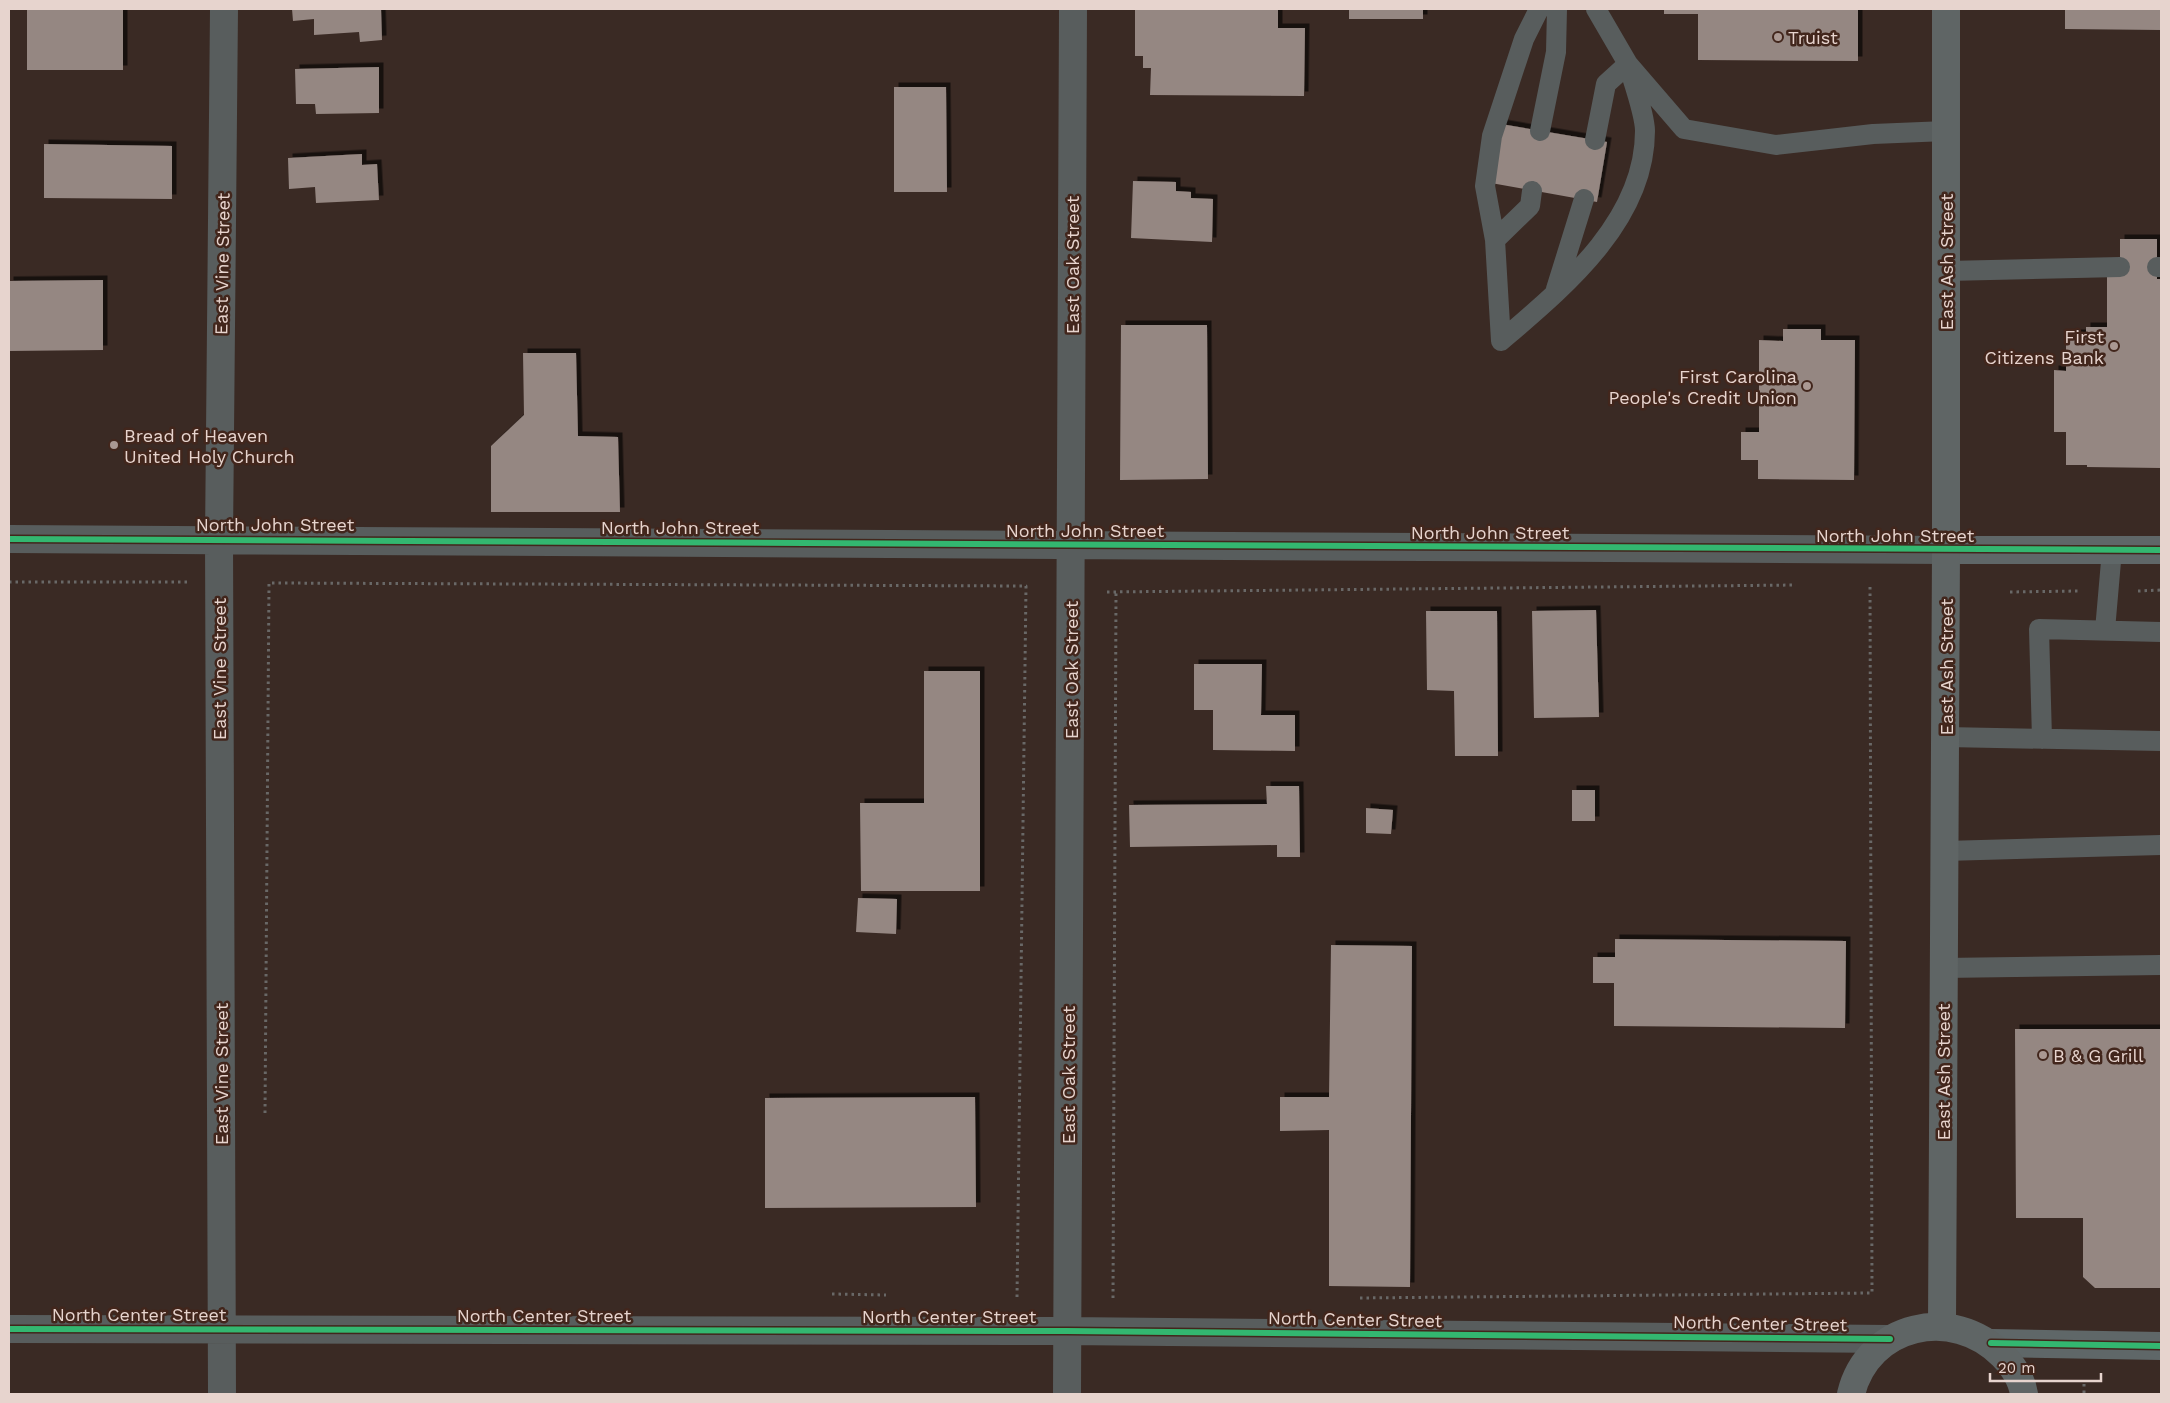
<svg xmlns="http://www.w3.org/2000/svg" width="2170" height="1403" font-family="'Work Sans',sans-serif">
<defs>
<filter id="shadow"><feDropShadow dx="4.5" dy="-4.5" stdDeviation="0" flood-color="#0009"/></filter>
</defs>
<rect width="100%" height="100%" fill="#3a2a24"/>
<path fill="#958782" filter="url(#shadow)" d="M 27,9 L 123,9 L 123,70 L 27,70 Z
M 292,9 L 381,9 L 382,40 L 360,42 L 359,32 L 314,35 L 314,19 L 293,21 Z
M 1135,9 L 1278,9 L 1278,28 L 1305,28 L 1304,96 L 1150,95 L 1151,68 L 1143,68 L 1143,56 L 1135,56 Z
M 1349,9 L 1423,9 L 1423,19 L 1349,19 Z
M 1664,9 L 1858,9 L 1858,61 L 1698,60 L 1698,14 L 1664,14 Z
M 2065,9 L 2161,9 L 2161,30 L 2065,29 Z
M 379,67 L 379,113 L 316,114 L 315,104 L 296,104 L 295,69 Z
M 894,87 L 946,87 L 947,192 L 894,192 Z
M 1501,124 L 1607,142 L 1597,202 L 1491,183 Z
M 44,144 L 172,146 L 172,199 L 44,198 Z
M 362,154 L 362,165 L 377,164 L 379,200 L 316,203 L 315,187 L 289,189 L 288,158 Z
M 1133,181 L 1176,182 L 1176,191 L 1191,192 L 1191,198 L 1213,199 L 1212,242 L 1131,238 Z
M 2120,239 L 2157,239 L 2157,279 L 2161,279 L 2161,468 L 2087,467 L 2087,465 L 2066,465 L 2066,432 L 2054,432 L 2054,370 L 2066,371 L 2066,334 L 2086,334 L 2086,327 L 2107,327 L 2107,277 L 2120,277 Z
M 103,280 L 103,350 L 9,351 L 9,281 Z
M 1121,325 L 1207,325 L 1208,479 L 1120,480 Z
M 1783,329 L 1821,329 L 1821,340 L 1855,340 L 1854,480 L 1758,479 L 1758,460 L 1741,460 L 1741,432 L 1759,432 L 1759,340 L 1783,341 Z
M 523,353 L 576,353 L 578,436 L 618,437 L 620,512 L 491,512 L 491,446 L 524,415 Z
M 1596,610 L 1599,717 L 1534,718 L 1532,611 Z
M 1426,611 L 1497,611 L 1498,756 L 1455,756 L 1454,691 L 1427,690 Z
M 1194,664 L 1262,664 L 1261,715 L 1295,715 L 1295,751 L 1213,750 L 1213,710 L 1194,710 Z
M 924,671 L 980,671 L 980,891 L 861,891 L 860,803 L 924,803 Z
M 1266,786 L 1299,786 L 1300,857 L 1277,857 L 1277,845 L 1130,847 L 1129,805 L 1267,804 Z
M 1572,790 L 1595,790 L 1595,821 L 1572,821 Z
M 1366,808 L 1393,810 L 1391,834 L 1366,833 Z
M 858,898 L 897,899 L 896,934 L 856,932 Z
M 1615,939 L 1846,941 L 1845,1028 L 1614,1026 L 1614,983 L 1593,983 L 1593,957 L 1615,957 Z
M 1331,945 L 1412,946 L 1410,1287 L 1329,1286 L 1329,1130 L 1280,1131 L 1280,1097 L 1329,1097 Z
M 2015,1029 L 2161,1029 L 2161,1288 L 2095,1288 L 2083,1277 L 2083,1218 L 2016,1218 Z
M 975,1097 L 976,1207 L 765,1208 L 765,1098 Z"/>
<g fill="none" stroke-linecap="round" stroke-linejoin="round">
<path stroke="#696867" stroke-width="3" stroke-dasharray="2.5 4" stroke-linecap="butt" d="M 9,582 L 187,582
M 2138,591 L 2161,590
M 1107,592 L 1796,585
M 2010,592 L 2079,591
M 265,1113 L 269,583 L 1026,586 L 1017,1297
M 832,1294 L 886,1295
M 1113,1298 L 1116,593
M 1360,1298 L 1872,1293 L 1870,584
M 2084,1384 L 2084,1394"/>
<path stroke="#585d5d" stroke-width="20" d="M 1596,9 L 1628,64 L 1684,129 L 1776,145 L 1873,134 L 1946,131
M 1540,131 L 1556,52 L 1557,9
M 1495,240 L 1530,206 L 1532,191
M 2157,267 L 2161,267
M 1947,271 L 2120,267
M 1556,289 L 1584,199
M 1501,341 C 1564,287 1645,221 1645,131 C 1645,114 1633,82 1628,64 L 1606,84 L 1595,140
M 1501,341 L 1495,240 L 1485,186 L 1492,136 L 1524,39 L 1539,9
M 2105,630 L 2112,550
M 1946,737 L 2161,741
M 2042,739 L 2039,629 L 2161,632
M 1945,851 L 2161,845
M 1943,968 L 2161,965"/>
<path stroke="#585d5d" stroke-width="28" d="M 9,539 L 1946,550
M 9,1329 L 1067,1331 L 1890,1339
M 222,1394 L 219,539 L 224,9
M 1067,1394 L 1073,9"/>
<path stroke="#5f6768" stroke-width="28" d="M 1946,550 L 2161,550
M 1991,1343 L 2161,1346"/>
<path stroke="#5f6565" stroke-width="28" d="M 1942,1326 L 1946,550 L 1946,9
M 1851,1394 C 1868,1324 1953,1305 2002,1355 C 2013,1365 2022,1380 2024,1394"/>
<g stroke="#42261c" stroke-width="9">
<path id="cycleway" d="M 9,539 L 2161,550
M 9,1329 L 1067,1331 L 1890,1339
M 1991,1343 L 2161,1346"/>
</g>
<use href="#cycleway" stroke="#33b770" stroke-width="6"/>
</g>
<g fill="#aa9892" stroke="#42261c" stroke-width="2">
<circle cx="1778" cy="37" r="5"/>
<circle cx="2114" cy="346" r="5"/>
<circle cx="1807" cy="386" r="5"/>
<circle cx="114" cy="445" r="5"/>
<circle cx="2043" cy="1055" r="5"/>
</g>
<g text-anchor="middle" dominant-baseline="central" stroke-width="5" stroke-linejoin="round" paint-order="stroke">
<g font-size="18" fill="#e7d4ce" stroke="#42261c" text-anchor="start">
<text x="1788" y="37">Truist</text>
<text x="2104" y="336" text-anchor="end">First<tspan x="2104" dy="21">Citizens Bank</tspan></text>
<text x="1797" y="376" text-anchor="end">First Carolina<tspan x="1797" dy="21">People's Credit Union</tspan></text>
<text x="124" y="435">Bread of Heaven<tspan x="124" dy="21">United Holy Church</tspan></text>
<text x="2053" y="1055">B &amp; G Grill</text>
</g>
<g font-size="18" fill="#e7d4ce" stroke="#42261c">
<text transform="translate(1946 262) rotate(-90)">East Ash Street</text>
<text transform="translate(222 264) rotate(-89)">East Vine Street</text>
<text transform="translate(1072 265) rotate(-90)">East Oak Street</text>
<text x="275" y="524">North John Street</text>
<text x="680" y="527">North John Street</text>
<text x="1085" y="530">North John Street</text>
<text x="1490" y="532">North John Street</text>
<text x="1895" y="535">North John Street</text>
<text transform="translate(1946 667) rotate(-90)">East Ash Street</text>
<text transform="translate(219 669) rotate(-90)">East Vine Street</text>
<text transform="translate(1071 670) rotate(-90)">East Oak Street</text>
<text transform="translate(1943 1072) rotate(-90)">East Ash Street</text>
<text transform="translate(221 1074) rotate(-90)">East Vine Street</text>
<text transform="translate(1068 1075) rotate(-90)">East Oak Street</text>
<text x="139" y="1314">North Center Street</text>
<text x="544" y="1315">North Center Street</text>
<text x="949" y="1316">North Center Street</text>
<text transform="translate(1355 1319) rotate(1)">North Center Street</text>
<text transform="translate(1760 1323) rotate(1)">North Center Street</text>
</g>
</g>
<rect width="2170" height="1403" fill="none" stroke="#e7d4ce" stroke-width="20"/>
<path d="M1990 1373v8h111v-8" fill="none" stroke="#e7d4ce" stroke-width="2.5"/>
<text x="1998" y="1373" font-size="15" fill="#e7d4ce" stroke="#42261c" stroke-width="4" paint-order="stroke">20 m</text>
</svg>
